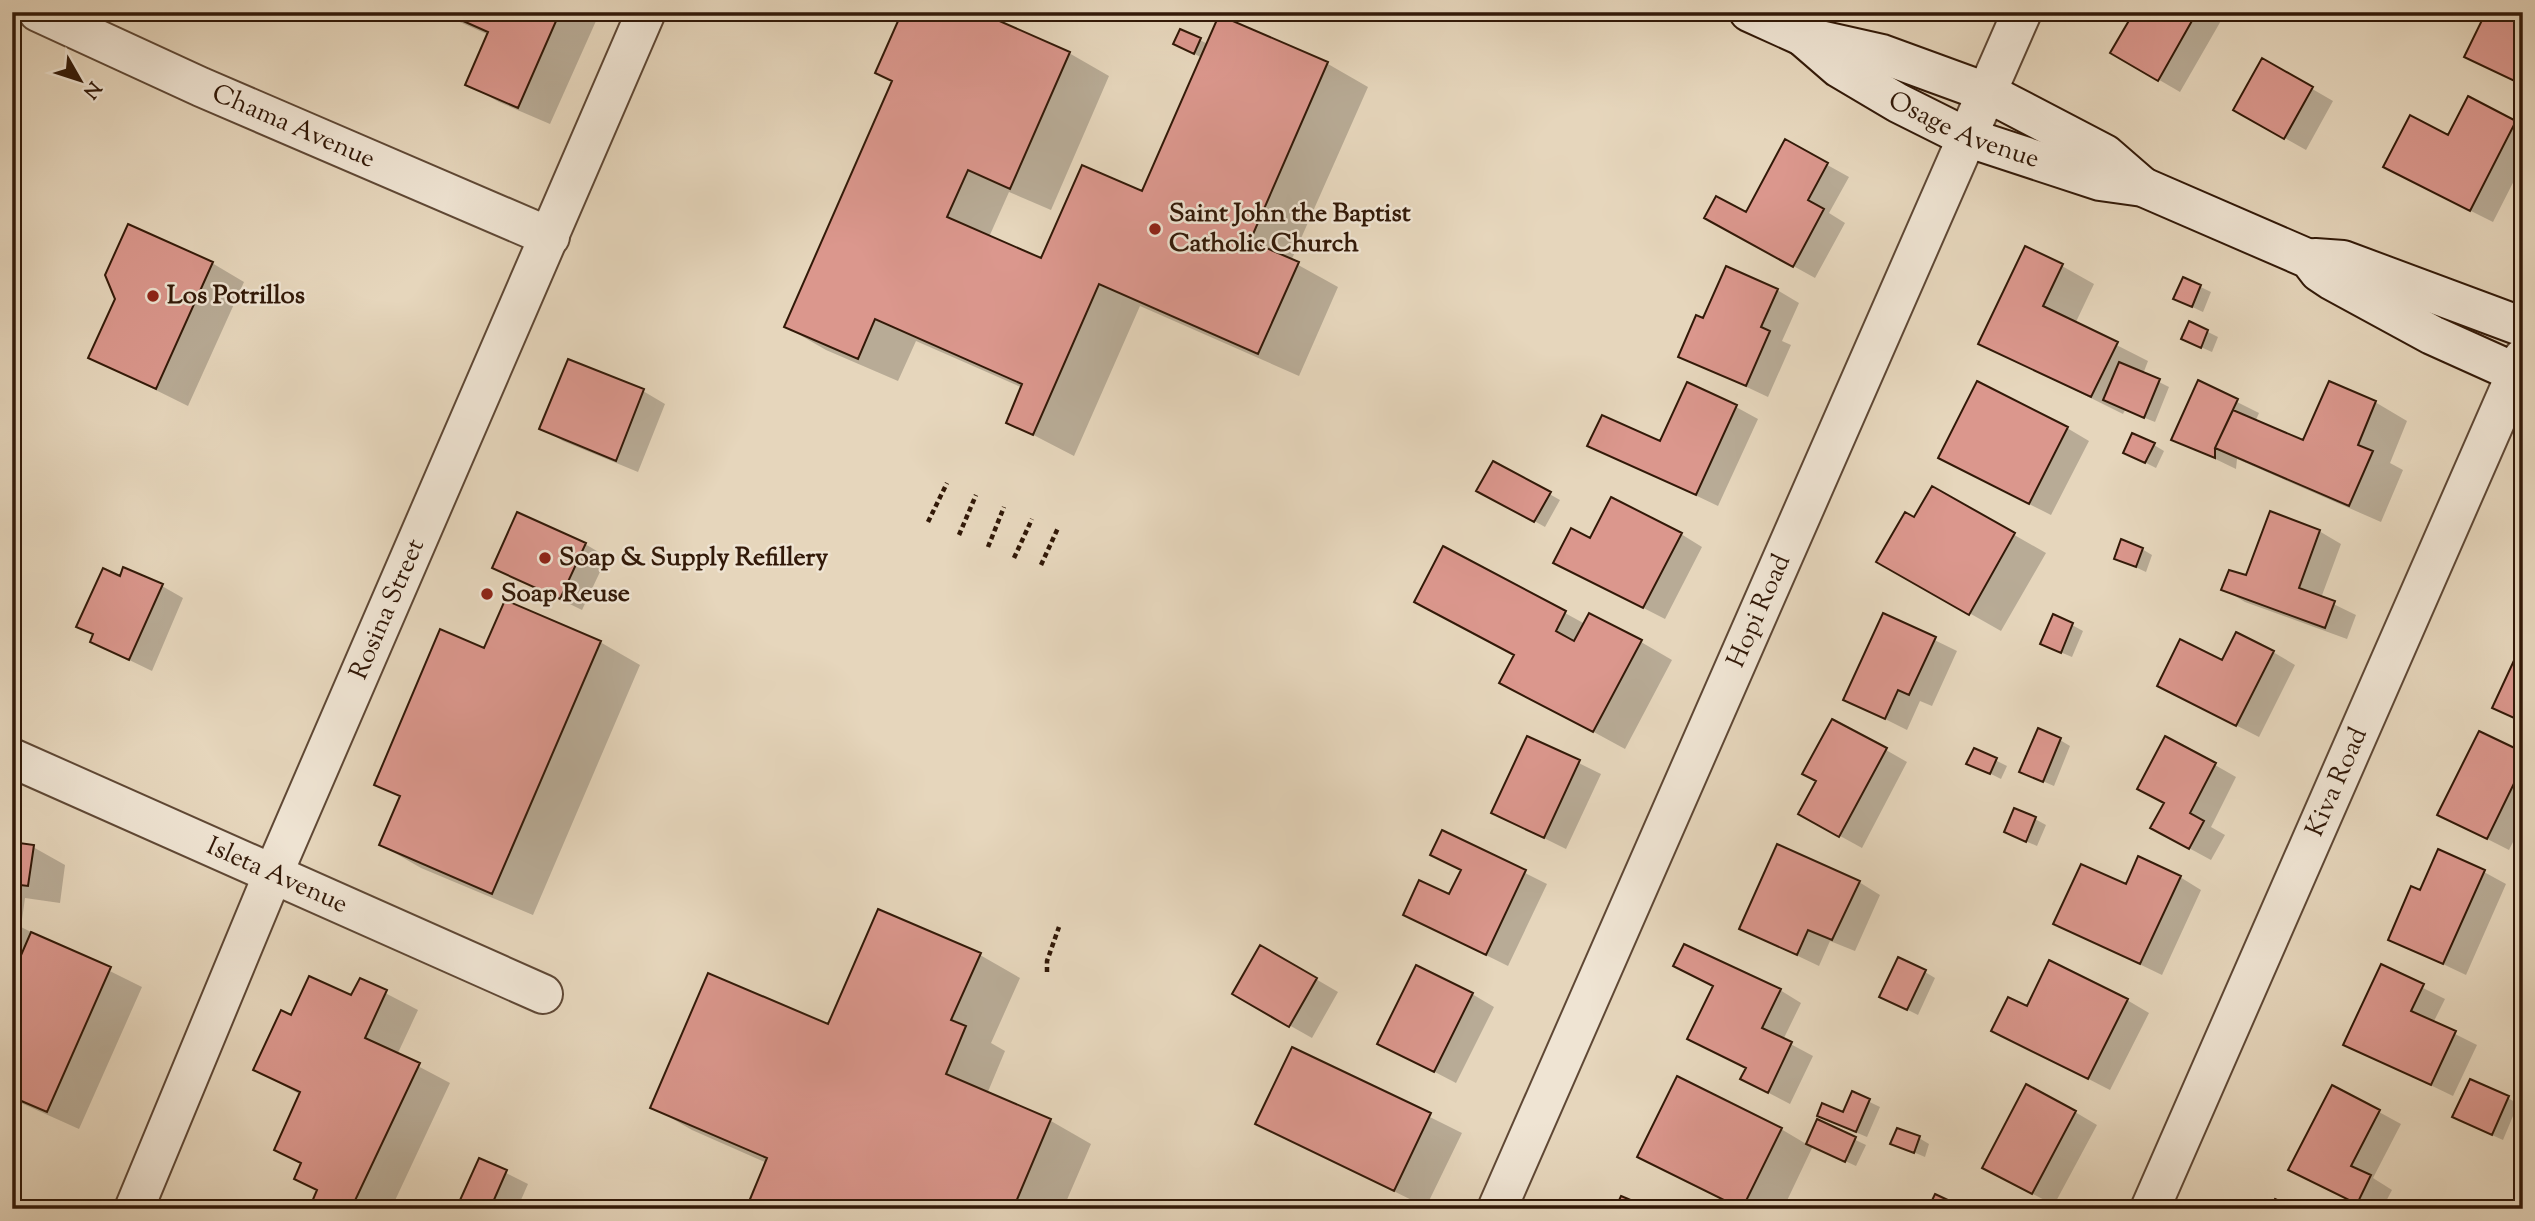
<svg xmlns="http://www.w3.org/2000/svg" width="2535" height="1221" font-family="'Sorts Mill Goudy',serif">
<rect width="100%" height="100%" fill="#e6d6bc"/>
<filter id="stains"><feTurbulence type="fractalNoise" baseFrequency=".00286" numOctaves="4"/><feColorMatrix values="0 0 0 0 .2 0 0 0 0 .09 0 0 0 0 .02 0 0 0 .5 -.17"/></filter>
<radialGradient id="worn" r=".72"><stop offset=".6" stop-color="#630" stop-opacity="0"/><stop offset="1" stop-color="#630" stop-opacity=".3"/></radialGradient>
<path fill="#0003" d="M 437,12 L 600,12 L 550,124 L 499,102 L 467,84 L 489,35 Z
M 2136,12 L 2226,12 L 2180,92 L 2113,53 Z
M 1220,17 L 1328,64 L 1368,87 L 1291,261 L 1338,287 L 1299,376 L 1140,306 L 1074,456 L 1008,422 L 1023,388 L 916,341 L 898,381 L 826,350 L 786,327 L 1069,53 L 1109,76 L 1051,210 L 1009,192 L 989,237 L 1042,261 L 1142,193 L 1202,58 L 1175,43 L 1181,31 L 1208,44 Z
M 2262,60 L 2333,101 L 2306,150 L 2235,110 Z
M 2469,98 L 2523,127 L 2523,163 L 2493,222 L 2407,179 L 2449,137 Z
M 1786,142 L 1849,177 L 1829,213 L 1845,223 L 1815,278 L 1728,230 L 1746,214 Z
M 212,263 L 244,282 L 188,406 L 91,358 Z
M 2062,266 L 2094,284 L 2075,324 L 2148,361 L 2143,374 L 2169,387 L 2155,422 L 2125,410 L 2123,414 L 1980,343 Z
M 2184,279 L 2211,292 L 2203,312 L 2175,299 Z
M 1777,290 L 1799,303 L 1782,341 L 1791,345 L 1768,397 L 1681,356 L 1704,320 Z
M 2190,323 L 2218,337 L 2212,352 L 2194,344 Z
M 569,361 L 643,391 L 665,404 L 638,472 L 563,441 L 541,428 Z
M 2199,383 L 2259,413 L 2255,422 L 2304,442 L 2375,402 L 2407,421 L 2390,463 L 2403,470 L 2381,522 L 2237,459 L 2236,469 L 2174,439 Z
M 1736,407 L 1758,419 L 1718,506 L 1590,445 L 1660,443 Z
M 2067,428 L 2089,441 L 2051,515 L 1962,470 Z
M 2154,445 L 2164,451 L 2156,468 L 2136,458 Z
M 1494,463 L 1560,500 L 1545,527 L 1479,490 Z
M 1932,488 L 2046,553 L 2001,631 L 1879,562 L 1915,520 Z
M 2319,531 L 2341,544 L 2321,598 L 2356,615 L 2347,639 L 2245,602 L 2223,589 Z
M 1681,534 L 1702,547 L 1665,619 L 1577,574 L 1591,541 Z
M 585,544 L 607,557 L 582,610 L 494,567 Z
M 2142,549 L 2152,555 L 2146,572 L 2116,558 Z
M 121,578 L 162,586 L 183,598 L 152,671 L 92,642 L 95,636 L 78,626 Z
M 1565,613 L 1585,624 L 1641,642 L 1672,660 L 1625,749 L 1502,682 Z
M 1883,615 L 1957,651 L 1932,706 L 1920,701 L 1907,730 L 1845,699 Z
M 2072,625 L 2083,631 L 2072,657 L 2053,649 Z
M 600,642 L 640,665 L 533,915 L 421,868 L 381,845 L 401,798 L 376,784 L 485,650 Z
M 2273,652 L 2295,665 L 2259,737 L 2159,686 L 2222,662 Z
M 1528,738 L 1601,774 L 1566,849 L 1493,813 Z
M 2060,740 L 2070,746 L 2054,786 L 2022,772 Z
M 1886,750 L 1907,762 L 1862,848 L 1822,826 L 1818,781 Z
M 1975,750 L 2007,766 L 2001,779 L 1969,763 Z
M 2523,754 L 2523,822 L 2509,850 L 2440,815 Z
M 2215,765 L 2236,777 L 2211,827 L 2225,835 L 2211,860 L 2174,840 Z
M 2035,819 L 2046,825 L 2037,846 L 2016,837 Z
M 1443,832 L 1547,884 L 1508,966 L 1405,915 L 1450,897 L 1463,871 L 1432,854 Z
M 12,844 L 33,847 L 65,865 L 60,903 L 25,898 L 21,927 L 142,987 L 79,1129 L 12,1099 Z
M 2484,872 L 2506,884 L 2466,975 L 2390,939 L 2421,892 Z
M 2180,877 L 2201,890 L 2162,975 L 2056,924 L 2127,886 Z
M 1859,882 L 1880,895 L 1855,951 L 1830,941 L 1819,966 L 1741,929 Z
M 1261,947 L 1338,992 L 1312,1038 L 1234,994 Z
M 980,955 L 1020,978 L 991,1043 L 1005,1051 L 987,1094 L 1051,1121 L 1091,1144 L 1063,1209 L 760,1209 L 767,1163 L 692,1130 L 652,1107 Z
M 1676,966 L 1780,990 L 1801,1003 L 1783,1040 L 1813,1056 L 1790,1104 L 1742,1079 L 1747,1068 L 1715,987 Z
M 2381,967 L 2445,999 L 2433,1023 L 2477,1045 L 2453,1096 L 2345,1044 Z
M 1925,972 L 1935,978 L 1918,1015 L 1892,1002 Z
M 360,980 L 418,1010 L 397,1055 L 450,1083 L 391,1209 L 311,1209 L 319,1192 L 296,1178 L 302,1165 L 276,1150 L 301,1095 L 255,1070 L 292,1017 L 352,997 Z
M 1472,994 L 1494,1007 L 1456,1083 L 1379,1043 Z
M 2127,1000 L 2149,1013 L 2110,1090 L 1993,1030 L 2027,1009 Z
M 1293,1049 L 1462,1133 L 1426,1207 L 1257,1124 Z
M 1853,1094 L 1880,1107 L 1867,1137 L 1829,1121 L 1844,1114 Z
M 2508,1098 L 2518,1104 L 2503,1140 L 2465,1123 Z
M 2075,1112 L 2097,1125 L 2054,1205 L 2006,1180 Z
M 2379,1112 L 2401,1124 L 2373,1178 L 2392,1190 L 2382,1209 L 2366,1209 L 2312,1181 Z
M 1818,1122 L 1866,1145 L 1856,1166 L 1813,1146 L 1783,1209 L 1740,1209 L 1640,1157 L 1781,1129 L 1808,1145 Z
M 1919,1138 L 1929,1144 L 1925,1157 L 1892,1143 Z
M 480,1160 L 528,1184 L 517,1209 L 458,1209 Z
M 1326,1204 L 1336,1209 L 1323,1209 Z"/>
<path fill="#db978d" stroke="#321908" stroke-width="2" d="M 443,12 L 560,12 L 518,108 L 465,85 L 488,32 Z
M 902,12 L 979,12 L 1070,52 L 1010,189 L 968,170 L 947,217 L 1041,258 L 1082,165 L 1142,191 L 1219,15 L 1328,62 L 1250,241 L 1299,262 L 1258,354 L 1099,284 L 1033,435 L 1006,423 L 1022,384 L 875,319 L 858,359 L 784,327 L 892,81 L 875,73 Z
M 2134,12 L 2197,12 L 2158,81 L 2110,53 Z
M 2486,12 L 2523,12 L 2523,85 L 2464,57 Z
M 1180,29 L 1201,38 L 1194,54 L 1173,44 Z
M 2262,58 L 2313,87 L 2284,139 L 2233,110 Z
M 2468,96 L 2516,121 L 2470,211 L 2383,167 L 2410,115 L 2448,135 Z
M 1785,139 L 1828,163 L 1808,200 L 1824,209 L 1793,267 L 1704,218 L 1716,196 L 1746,212 Z
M 128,224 L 213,262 L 156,389 L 88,358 L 115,299 L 105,275 Z
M 2025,246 L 2063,264 L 2043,306 L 2118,342 L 2091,397 L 1978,344 Z
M 1726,266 L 1778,289 L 1761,327 L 1770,331 L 1746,386 L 1678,357 L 1696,315 L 1703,318 Z
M 2183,277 L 2201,285 L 2192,307 L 2173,299 Z
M 2189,321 L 2208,330 L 2201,348 L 2181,339 Z
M 568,359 L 644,389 L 616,461 L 539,429 Z
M 2119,362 L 2160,379 L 2144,418 L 2103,400 Z
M 2198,380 L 2238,399 L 2215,448 L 2215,458 L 2171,440 Z
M 1977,381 L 2068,427 L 2029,504 L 1938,458 Z
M 2329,381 L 2376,401 L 2358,445 L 2373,451 L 2349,506 L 2215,448 L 2233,410 L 2303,440 Z
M 1687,382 L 1737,405 L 1696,495 L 1587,446 L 1602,415 L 1660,441 Z
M 2132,433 L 2155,443 L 2145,463 L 2123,453 Z
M 1493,461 L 1551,492 L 1534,522 L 1476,491 Z
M 1932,486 L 2015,533 L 1969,615 L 1876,562 L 1905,512 L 1914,517 Z
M 1611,497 L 1682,533 L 1643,608 L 1553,563 L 1571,528 L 1590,538 Z
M 2270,511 L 2320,530 L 2299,588 L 2335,601 L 2325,628 L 2221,590 L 2229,570 L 2246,575 Z
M 517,512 L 586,543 L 560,599 L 492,568 Z
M 2121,539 L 2143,548 L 2136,567 L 2114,559 Z
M 1443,546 L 1566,611 L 1556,631 L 1574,641 L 1589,613 L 1642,640 L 1593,732 L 1499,683 L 1514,655 L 1414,602 Z
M 123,567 L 163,584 L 129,660 L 90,642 L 93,634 L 76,627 L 103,568 L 120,576 Z
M 505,600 L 601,641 L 492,894 L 379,845 L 400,796 L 374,785 L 440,629 L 484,648 Z
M 1883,613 L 1936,637 L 1909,695 L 1898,690 L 1885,719 L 1843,700 Z
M 2053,614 L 2073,623 L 2061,653 L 2040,644 Z
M 2236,632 L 2274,651 L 2236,726 L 2157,686 L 2180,639 L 2222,660 Z
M 2523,641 L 2523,722 L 2492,708 Z
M 1832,719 L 1887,748 L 1839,837 L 1798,814 L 1816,781 L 1802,774 Z
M 2038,728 L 2061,738 L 2043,782 L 2019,772 Z
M 2479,731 L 2523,752 L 2523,765 L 2487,839 L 2437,815 Z
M 1527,736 L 1580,760 L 1544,838 L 1491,813 Z
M 2165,736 L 2216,763 L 2190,813 L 2204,821 L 2189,849 L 2150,828 L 2164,803 L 2137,789 Z
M 1974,748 L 1997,758 L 1990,774 L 1966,764 Z
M 2014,808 L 2036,817 L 2026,842 L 2004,832 Z
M 1442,830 L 1526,870 L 1486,955 L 1403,915 L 1419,880 L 1449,894 L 1461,870 L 1430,855 Z
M 12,842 L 34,845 L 28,886 L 12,884 Z
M 1777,844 L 1860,881 L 1832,940 L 1808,930 L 1797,955 L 1739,929 Z
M 2438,849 L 2485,870 L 2443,964 L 2388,940 L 2411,886 L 2420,890 Z
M 2138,856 L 2181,876 L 2140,964 L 2053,924 L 2081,864 L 2126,884 Z
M 878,909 L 981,953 L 951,1020 L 966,1026 L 946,1074 L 1051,1119 L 1013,1209 L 759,1209 L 748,1204 L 767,1158 L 650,1108 L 708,973 L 828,1024 Z
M 31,932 L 111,967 L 47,1112 L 12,1097 L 12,976 Z
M 1684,944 L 1781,989 L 1762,1028 L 1792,1042 L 1768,1093 L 1740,1079 L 1746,1068 L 1687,1039 L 1713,986 L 1673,966 Z
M 1260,945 L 1317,978 L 1289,1027 L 1232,994 Z
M 1898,957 L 1926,970 L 1907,1010 L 1879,997 Z
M 2049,960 L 2128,999 L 2088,1079 L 1991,1031 L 2008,997 L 2027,1006 Z
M 2381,964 L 2424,984 L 2411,1011 L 2456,1031 L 2431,1085 L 2343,1045 Z
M 1416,965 L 1473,993 L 1434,1072 L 1377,1044 Z
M 309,976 L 351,995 L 360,978 L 387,990 L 365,1038 L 420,1063 L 351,1209 L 309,1209 L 317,1190 L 294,1179 L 301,1163 L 274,1150 L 300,1092 L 253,1070 L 281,1010 L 291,1015 Z
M 1292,1047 L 1431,1113 L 1394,1191 L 1255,1124 Z
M 1677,1076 L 1782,1128 L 1742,1209 L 1637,1157 Z
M 2470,1079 L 2509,1096 L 2492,1135 L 2452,1117 Z
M 2026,1084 L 2076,1111 L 2032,1194 L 1982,1168 Z
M 2332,1085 L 2380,1110 L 2351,1166 L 2371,1175 L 2357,1204 L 2288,1170 Z
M 1852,1091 L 1870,1099 L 1856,1132 L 1817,1116 L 1822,1103 L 1843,1112 Z
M 1817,1119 L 1856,1137 L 1845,1162 L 1806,1144 Z
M 1897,1128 L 1920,1136 L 1914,1153 L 1890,1144 Z
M 479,1158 L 507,1170 L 490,1209 L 456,1209 Z
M 1935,1194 L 1967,1209 L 1928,1209 Z
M 1621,1196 L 1652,1209 L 1615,1209 Z
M 2275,1199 L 2296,1209 L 2270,1209 Z"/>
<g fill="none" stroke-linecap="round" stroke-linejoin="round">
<g stroke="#5f4835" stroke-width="42">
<g id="street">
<path id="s1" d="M 38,12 L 201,87 L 550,237"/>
<path id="s2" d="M 12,758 L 543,994"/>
<path id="s3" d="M 134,1209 L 273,874 L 646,12"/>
<path id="s4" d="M 1497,1209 L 2022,12"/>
<path id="s5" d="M 2150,1209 L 2523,358"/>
</g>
</g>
<g stroke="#321908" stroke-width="42">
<g id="secondary">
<path d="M 1749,12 L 1802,36 L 1882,54 L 1986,92 L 2105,154 L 2143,187"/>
<path id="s6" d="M 1802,36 L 1839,68 L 1898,103 L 1966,137 L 2100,181 L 2143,187 L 2309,259 L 2319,272 L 2331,280 L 2432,335 L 2523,376"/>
<path d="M 2315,258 L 2343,260 L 2523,327"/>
</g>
</g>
<path stroke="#321908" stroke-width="4.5" stroke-dasharray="5 3.5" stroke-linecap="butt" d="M 928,522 L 947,483
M 959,535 L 976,495
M 988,547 L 1004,507
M 1014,558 L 1032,519
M 1041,565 L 1058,528
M 1047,972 L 1047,961 L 1059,927"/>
<use href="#street" stroke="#efe4d3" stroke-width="38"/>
<use href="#secondary" stroke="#efe4d3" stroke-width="38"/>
</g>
<g fill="#8f2418" stroke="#efe4d3" stroke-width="2.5">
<circle cx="1155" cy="229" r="7"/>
<circle cx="153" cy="296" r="7"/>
<circle cx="545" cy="558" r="7"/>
<circle cx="487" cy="594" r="7"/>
</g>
<g text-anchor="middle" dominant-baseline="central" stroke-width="5" stroke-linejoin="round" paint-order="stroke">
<g font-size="26" fill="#321908" stroke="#efe4d3">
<text stroke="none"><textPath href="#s1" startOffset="280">Chama Avenue</textPath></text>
<text stroke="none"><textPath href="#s6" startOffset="189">Osage Avenue</textPath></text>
<text stroke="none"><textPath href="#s3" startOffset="651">Rosina Street</textPath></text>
<text stroke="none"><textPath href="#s4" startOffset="653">Hopi Road</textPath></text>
<text stroke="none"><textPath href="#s5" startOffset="466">Kiva Road</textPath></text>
<text stroke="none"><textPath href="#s2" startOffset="290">Isleta Avenue</textPath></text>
</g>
<g font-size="26" font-weight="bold" fill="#321908" stroke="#efe4d3" text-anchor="start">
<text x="1169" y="214">Saint John the Baptist<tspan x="1169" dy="30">Catholic Church</tspan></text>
<text x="167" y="296">Los Potrillos</text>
<text x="559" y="558">Soap &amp; Supply Refillery</text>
<text x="501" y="594">Soap Reuse</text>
</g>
</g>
<rect width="2535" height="1221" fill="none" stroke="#e6d6bc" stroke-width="42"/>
<rect x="14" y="14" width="2507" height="1193" fill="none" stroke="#321908" stroke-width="3.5"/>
<rect x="21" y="21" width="2493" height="1179" fill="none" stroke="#321908" stroke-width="2"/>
<g transform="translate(80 80) rotate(129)" stroke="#efe4d3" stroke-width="5" paint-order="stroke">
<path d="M0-5L12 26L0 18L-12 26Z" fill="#321908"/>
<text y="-10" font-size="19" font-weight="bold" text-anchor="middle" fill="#321908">N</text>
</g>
<rect width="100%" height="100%" filter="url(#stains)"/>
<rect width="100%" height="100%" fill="url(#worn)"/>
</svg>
